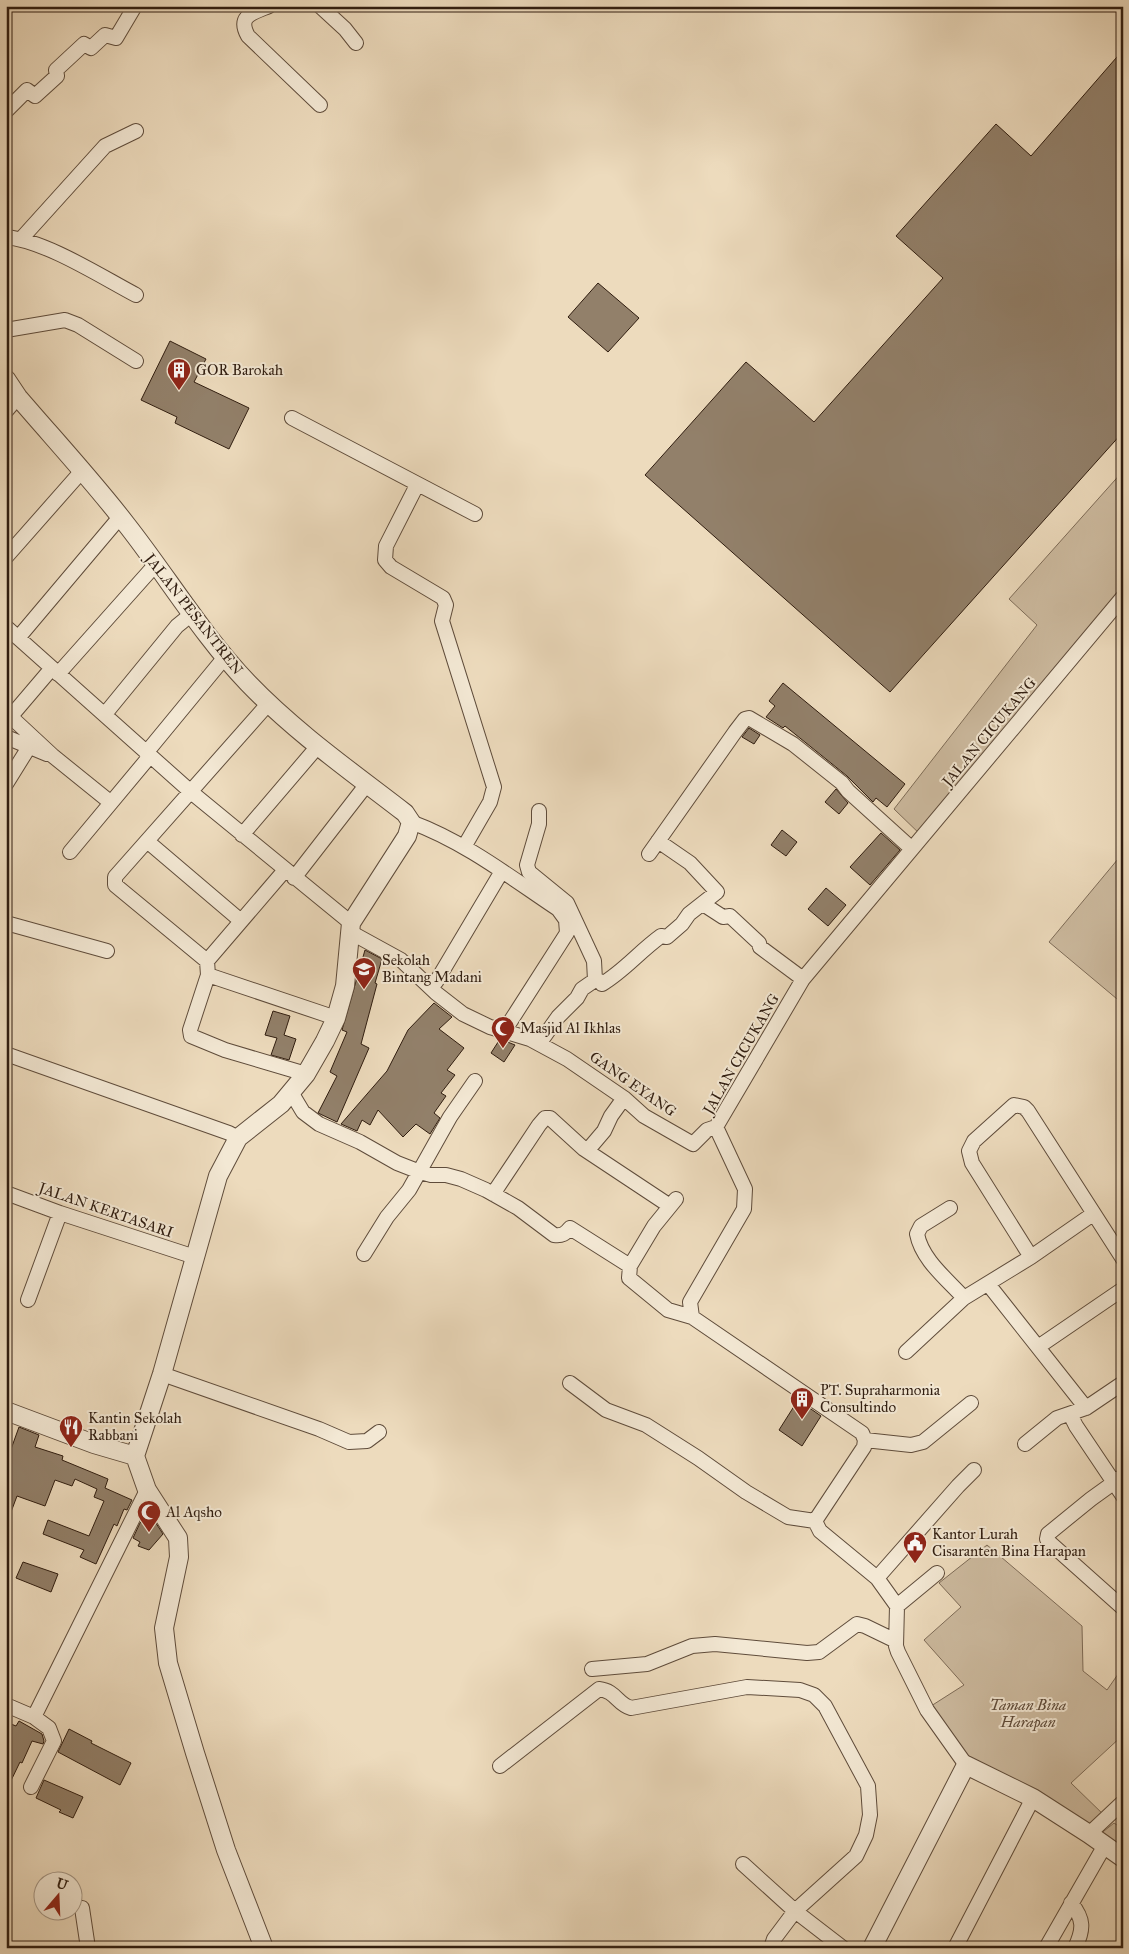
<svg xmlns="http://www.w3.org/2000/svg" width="1129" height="1954" font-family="'IM FELL Great Primer',serif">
<rect width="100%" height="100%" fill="#eddbbd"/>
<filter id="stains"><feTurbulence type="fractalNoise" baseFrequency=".004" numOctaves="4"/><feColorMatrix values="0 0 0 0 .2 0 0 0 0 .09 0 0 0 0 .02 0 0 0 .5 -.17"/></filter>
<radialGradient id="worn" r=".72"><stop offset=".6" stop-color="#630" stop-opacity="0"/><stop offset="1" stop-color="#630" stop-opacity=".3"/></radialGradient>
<path fill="#cdbba0" stroke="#7e6c58" d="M 1123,471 L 1123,589 L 924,838 L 894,809 L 1037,625 L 1009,599 Z
M 1123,853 L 1123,1004 L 1049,942 Z
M 987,1545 L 1082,1626 L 1083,1671 L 1107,1690 L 1123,1667 L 1123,1735 L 1071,1783 L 1107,1818 L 1094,1832 L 961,1756 L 931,1706 L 964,1685 L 924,1640 L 961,1607 L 939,1583 Z
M 1114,1823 L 1123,1829 L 1123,1853 L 1099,1835 Z"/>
<path fill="#92806a" stroke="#301d10" d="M 1123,50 L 1123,432 L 890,692 L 645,475 L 746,362 L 814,422 L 943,278 L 896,236 L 996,124 L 1031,156 Z
M 598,283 L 639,318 L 608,352 L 568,317 Z
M 170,341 L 206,359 L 194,382 L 249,408 L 229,449 L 175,423 L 177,417 L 141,400 Z
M 783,683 L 905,784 L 887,807 L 876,798 L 873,802 L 847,776 L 785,726 L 783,728 L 766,717 L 775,706 L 769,701 Z
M 749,728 L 760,735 L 754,744 L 742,737 Z
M 836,789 L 848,803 L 839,814 L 825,802 Z
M 782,830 L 797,842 L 786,856 L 771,845 Z
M 881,833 L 900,850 L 870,885 L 850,867 Z
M 826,888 L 846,905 L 828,926 L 808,909 Z
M 365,950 L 382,959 L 375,983 L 377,984 L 361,1044 L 369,1048 L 337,1122 L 318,1113 L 337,1076 L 330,1072 L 347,1032 L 342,1030 Z
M 434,1003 L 452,1017 L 439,1029 L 464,1048 L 447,1070 L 455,1075 L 441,1093 L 446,1096 L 434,1113 L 440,1118 L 430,1134 L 416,1124 L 403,1137 L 378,1110 L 370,1125 L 362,1120 L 357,1131 L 341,1124 L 387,1071 L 408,1030 Z
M 273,1011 L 290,1016 L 284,1035 L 296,1039 L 289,1060 L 271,1055 L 277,1038 L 265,1035 Z
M 500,1039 L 515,1045 L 504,1062 L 491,1053 Z
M 798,1400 L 821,1416 L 802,1446 L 779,1430 Z
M 19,1427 L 39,1435 L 35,1447 L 63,1456 L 62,1460 L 108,1479 L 105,1488 L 132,1500 L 127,1510 L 124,1509 L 117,1526 L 114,1524 L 96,1564 L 80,1557 L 84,1550 L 43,1534 L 48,1520 L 89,1536 L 104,1501 L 94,1497 L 97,1489 L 75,1479 L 72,1486 L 55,1480 L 45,1506 L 17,1496 L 8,1520 L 6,1520 L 6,1463 Z
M 150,1514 L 163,1534 L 149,1550 L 138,1546 L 140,1542 L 133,1538 L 140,1523 Z
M 23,1562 L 58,1574 L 51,1592 L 16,1578 Z
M 19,1721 L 42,1734 L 44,1741 L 43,1744 L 32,1741 L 22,1763 L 20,1762 L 6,1791 L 6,1722 L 16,1726 Z
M 69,1729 L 92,1741 L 91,1743 L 131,1763 L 120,1785 L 58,1752 Z
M 44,1780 L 83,1797 L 73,1818 L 59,1812 L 61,1810 L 36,1798 Z"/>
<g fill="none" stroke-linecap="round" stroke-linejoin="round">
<g stroke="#5f4c3b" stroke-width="16">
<path id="minor" d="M 269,6 C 252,13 237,16 248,36 L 320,105
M 320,6 L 345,29 L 356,43
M 6,111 L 27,90 L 35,96 L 57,76 L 56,70 L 84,44 L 91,48 L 105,35 L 116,38 L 135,6
M 6,237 C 46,241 100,276 136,295
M 21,239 L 105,146 L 136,131
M 6,330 L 65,320 L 78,325 L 136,361
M 6,411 L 18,397
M 292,418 L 475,514
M 417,485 L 386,546 L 385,560 L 391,567 L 443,598 L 446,605 L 442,621 L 494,787 L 490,802 L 464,847
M 6,557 L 81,472
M 6,627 L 191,792 L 351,923
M 18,638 L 120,517
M 58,674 L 156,564
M 105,714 L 177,626 L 193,613
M 11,717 L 53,756 L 110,802
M 6,722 L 52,668
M 6,737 L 47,754
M 146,753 L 225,657
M 6,784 L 29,747
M 539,811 L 539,824 L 527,865 L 529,872 L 567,903 L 594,961 L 595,980
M 411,822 C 465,842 510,877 558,909 L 566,920 L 567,933 L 510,1022
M 242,835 L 318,746
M 147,841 L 241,921
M 70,852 L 150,756
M 649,854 L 735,732 L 745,719 L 749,718 L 793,744 L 842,783 L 848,791 L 912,849
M 285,870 L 207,961 L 208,975 L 190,1030 L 191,1036 L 225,1050 L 306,1074
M 294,878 L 367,784
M 703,904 L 723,917 L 730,916 L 759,943 L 760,947 L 803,979
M 6,923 L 107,951
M 350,932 L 401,960 L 436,993 L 463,1014 L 490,1027 L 530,1039 L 567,1059 L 624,1098 L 644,1116 L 693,1144 L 707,1130 L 716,1127
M 207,961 L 115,885 L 115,877 L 268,704
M 208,975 L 336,1018
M 436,982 L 502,871
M 539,1044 L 558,1017 L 577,998 L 582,989 L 595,980 L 600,981 L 602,984 C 624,971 640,951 661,936 L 667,937 L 682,924 L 689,914 L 717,892 L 690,863 L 658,841
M 6,1054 L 229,1133 L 238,1138
M 291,1092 L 303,1112 L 319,1124 L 360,1142 L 397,1163 L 420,1172 L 431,1175 L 446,1175 L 461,1179 L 486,1190 L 518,1208 L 554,1235 C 562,1236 565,1234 570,1228 L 630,1266 L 629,1278 L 668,1310 L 692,1317
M 587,1151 L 604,1131 L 611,1116 L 624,1098
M 6,1193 L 60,1213 L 195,1257
M 493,1194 L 539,1125 L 545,1118 L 550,1118 L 584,1149 L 670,1206
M 950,1208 L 921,1226 L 917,1234 C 922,1260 947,1279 964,1298
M 364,1254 L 387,1217 L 409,1190 L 450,1117 L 475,1081
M 1031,1257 L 972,1163 L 969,1151 L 974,1141 L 1014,1105 L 1024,1107 L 1028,1111 L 1123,1259
M 630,1266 L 654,1226 L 676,1199
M 988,1284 L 1086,1408 L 1057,1418 L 1025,1444
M 28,1300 L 60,1213
M 1038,1347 L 1123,1289
M 906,1352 L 964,1298 L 1031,1257 L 1093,1214
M 162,1374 L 319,1429 L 349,1442 L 367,1441 L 379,1432
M 570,1383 L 606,1410 L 646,1425 L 698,1458 L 746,1492 L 788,1517 L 815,1521
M 1086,1408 L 1123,1383
M 1070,1414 L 1076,1426 L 1123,1496
M 865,1440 L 911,1445 L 923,1442 L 971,1403
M 1123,1476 L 1091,1499 L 1048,1534 L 1047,1539 L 1049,1542 L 1123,1608
M 877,1578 L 958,1486 L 974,1470
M 897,1606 L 937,1573
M 592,1669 L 647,1664 L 692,1646 L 715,1644 L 807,1653 L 819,1652 L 857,1624 L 865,1626 L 896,1641
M 6,1705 L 34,1717
M 966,1765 L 927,1710 L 898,1652 L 896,1646 L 897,1606 L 877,1578 L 820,1531 L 815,1521 L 864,1447 L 865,1440 L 862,1433 L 692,1317 L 690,1302 L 744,1209 L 745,1189 L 716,1127 L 803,979 L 1123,597
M 500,1766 L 599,1689 C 616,1691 617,1704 631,1708 L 747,1687 L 800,1690 L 814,1695 L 825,1706 L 868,1786 L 870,1815 L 866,1835 L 856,1856 L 795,1911 L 774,1939 L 771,1948
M 31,1787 L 54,1741 L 49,1728 L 34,1717 L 147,1490
M 1089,1834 L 1123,1802
M 743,1864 L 795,1911 L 843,1948
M 1071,1903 C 1084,1919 1084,1929 1075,1948
M 82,1908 L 88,1948
M 955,1948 L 1033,1798
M 1046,1948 L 1105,1845"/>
</g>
<g stroke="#5f4c3b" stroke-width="20">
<path id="tertiary" d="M 6,379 L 18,397 C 54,439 92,480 126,524 C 167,576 202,635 248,683 C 295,732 352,772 405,813 L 411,822 L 407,836 L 351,923 L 345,986 L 336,1018 L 325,1041 L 306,1074 L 281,1104 L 238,1138 L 218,1176 L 162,1374 L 135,1456 L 147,1490 L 178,1538 L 179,1557 L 164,1628 L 168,1663 L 195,1753 L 226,1850 L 264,1948
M 6,1411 L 94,1444 L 135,1456
M 872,1948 L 966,1765 L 1033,1798 L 1089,1834 L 1123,1858"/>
</g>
<use href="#minor" stroke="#f3e8d4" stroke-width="14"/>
<use href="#tertiary" stroke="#f3e8d4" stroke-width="18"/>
</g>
<defs>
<g id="building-pin" transform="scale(1.25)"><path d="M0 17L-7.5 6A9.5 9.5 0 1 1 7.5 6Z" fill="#8f2418" stroke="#f3e8d4"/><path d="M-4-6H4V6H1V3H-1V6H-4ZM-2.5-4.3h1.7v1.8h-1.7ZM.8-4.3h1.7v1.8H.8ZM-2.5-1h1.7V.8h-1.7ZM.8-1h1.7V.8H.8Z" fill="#fff"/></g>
<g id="school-pin" transform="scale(1.25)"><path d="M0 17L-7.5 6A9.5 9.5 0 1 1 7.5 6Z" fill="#8f2418" stroke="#f3e8d4"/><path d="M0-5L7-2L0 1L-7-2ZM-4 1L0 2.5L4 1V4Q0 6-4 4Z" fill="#fff"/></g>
<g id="mosque-pin" transform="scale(1.25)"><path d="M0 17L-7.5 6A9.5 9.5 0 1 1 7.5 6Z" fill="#8f2418" stroke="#f3e8d4"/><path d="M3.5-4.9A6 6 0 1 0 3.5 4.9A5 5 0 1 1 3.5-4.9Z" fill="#fff"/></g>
<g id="restaurant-pin" transform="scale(1.25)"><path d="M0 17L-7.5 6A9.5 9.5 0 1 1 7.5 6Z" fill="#8f2418" stroke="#f3e8d4"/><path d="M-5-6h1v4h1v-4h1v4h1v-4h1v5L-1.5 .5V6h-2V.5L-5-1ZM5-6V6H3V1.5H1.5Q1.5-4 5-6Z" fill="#fff"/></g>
<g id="civic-pin" transform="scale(1.25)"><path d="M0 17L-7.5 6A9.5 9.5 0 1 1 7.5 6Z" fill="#8f2418" stroke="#f3e8d4"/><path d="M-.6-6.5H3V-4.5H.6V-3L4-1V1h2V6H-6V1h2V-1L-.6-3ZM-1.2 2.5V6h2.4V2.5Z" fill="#fff"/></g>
</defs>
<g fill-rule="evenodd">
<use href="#building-pin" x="179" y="370"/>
<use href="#school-pin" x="364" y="969"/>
<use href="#mosque-pin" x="503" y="1028"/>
<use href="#building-pin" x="802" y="1399"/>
<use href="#restaurant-pin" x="71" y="1427"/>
<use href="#mosque-pin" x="149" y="1512"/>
<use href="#civic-pin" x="915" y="1543"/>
</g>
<g text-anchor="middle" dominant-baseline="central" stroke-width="4" stroke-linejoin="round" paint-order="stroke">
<g font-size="15" fill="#301d10" stroke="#f3e8d4" text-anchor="start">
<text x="196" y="370">GOR Barokah</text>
<text x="382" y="960">Sekolah<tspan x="382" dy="17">Bintang Madani</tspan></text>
<text x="520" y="1028">Masjid Al Ikhlas</text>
<text x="820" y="1390">PT. Supraharmonia<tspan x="820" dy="17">Consultindo</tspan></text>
<text x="88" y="1418">Kantin Sekolah<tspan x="88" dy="17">Rabbani</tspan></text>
<text x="166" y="1512">Al Aqsho</text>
<text x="932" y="1534">Kantor Lurah<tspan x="932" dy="17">Cisaranten Bina Harapan</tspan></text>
</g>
<g font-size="15" fill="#301d10" stroke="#f3e8d4">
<text transform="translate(194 614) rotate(52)">JALAN PESANTREN</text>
<text transform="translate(989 732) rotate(-50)">JALAN CICUKANG</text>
<text transform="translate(741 1054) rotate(-60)">JALAN CICUKANG</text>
<text transform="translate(633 1084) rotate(35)">GANG EYANG</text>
<text transform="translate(106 1210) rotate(19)">JALAN KERTASARI</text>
</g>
<g font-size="15" font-style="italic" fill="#5f4c3b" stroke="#f3e8d4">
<text x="1028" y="1705">Taman Bina<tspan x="1028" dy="17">Harapan</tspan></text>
</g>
</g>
<rect width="1129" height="1954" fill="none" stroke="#eddbbd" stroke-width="25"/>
<rect x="8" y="8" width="1114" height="1939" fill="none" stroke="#301d10" stroke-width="2.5"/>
<rect x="12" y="12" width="1104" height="1929" fill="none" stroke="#301d10"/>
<g transform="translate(58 1896) rotate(19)"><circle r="24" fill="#f3e8d4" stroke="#a59786"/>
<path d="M0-4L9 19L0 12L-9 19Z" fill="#8f2418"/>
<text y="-8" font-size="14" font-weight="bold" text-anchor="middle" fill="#301d10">U</text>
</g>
<rect width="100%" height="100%" filter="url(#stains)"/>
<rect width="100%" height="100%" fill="url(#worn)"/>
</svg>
